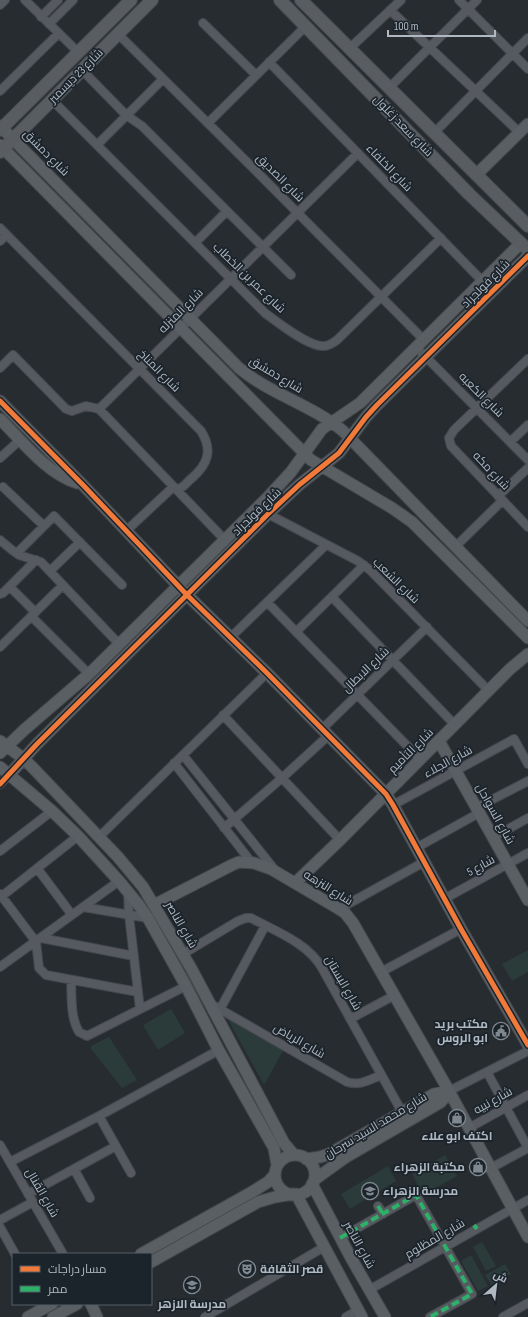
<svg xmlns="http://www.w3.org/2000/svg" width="528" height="1317" font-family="'Sofia Sans Condensed',Cairo,sans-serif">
<rect width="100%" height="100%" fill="#272c31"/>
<path fill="#2a3b3a" d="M 528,950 L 528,972 L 512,981 L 502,964 Z
M 171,1009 L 185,1033 L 158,1050 L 143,1025 Z
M 226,1016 L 284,1049 L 264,1085 Z
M 109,1037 L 137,1080 L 122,1088 L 91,1049 L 91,1046 Z
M 445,1155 L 457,1176 L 423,1195 L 412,1174 Z
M 388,1166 L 396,1181 L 350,1209 L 341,1194 Z
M 482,1242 L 496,1266 L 486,1271 L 473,1247 Z
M 471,1255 L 488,1286 L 478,1291 L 461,1261 Z
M 505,1264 L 511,1274 L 491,1285 L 485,1275 Z"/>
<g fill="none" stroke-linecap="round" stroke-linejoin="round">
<g stroke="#44484c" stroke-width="10">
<path id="street" d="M 25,0 L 78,52
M 459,0 L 528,69
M 0,5 L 5,0
M 390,10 L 519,132
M 41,17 L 58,0
M 203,23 L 256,75
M 49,24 L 73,0
M 118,34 L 256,171 L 424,340
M 349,49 L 401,0
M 269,62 L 492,291
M 82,70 L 126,115 L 142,126 L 291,275
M 389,88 L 477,0
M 0,91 L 58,34
M 52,100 L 265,313 C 277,322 309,347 324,346 C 329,346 333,343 337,340 L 441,238
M 208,123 L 306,26
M 434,133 L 528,38
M 97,145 L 163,79
M 0,228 L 201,431 C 213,450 208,464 192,478 C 188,481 184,487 180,488 C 176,490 175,488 171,489 L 126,531
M 0,241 L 7,235
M 195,243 L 227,211
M 417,348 L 528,460
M 528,359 L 454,430 L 449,438 L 451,446 L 528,527
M 0,368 L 13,355 L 66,409 L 72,411 L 86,406 L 99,409 L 358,153
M 99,409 L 225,540
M 510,442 L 528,425
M 0,458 L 20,440
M 3,487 L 44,526
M 498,496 L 528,468
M 268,514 L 358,561 L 370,570 L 489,691
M 0,540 L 12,550 L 19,555 L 41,562 L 119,644
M 455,547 L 502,501
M 17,553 L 54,516 L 122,585
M 50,571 L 80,542
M 10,587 L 35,612
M 0,594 L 3,593 L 36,560
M 332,597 L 455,725
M 267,602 L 420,759
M 31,616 L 89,674
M 296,632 L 364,565
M 231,637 L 326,545
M 0,647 L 63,585
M 223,715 L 340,840
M 322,729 L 427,627
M 183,755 L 275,870
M 174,763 L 252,863
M 0,784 L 9,775
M 393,805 L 514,739 L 528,764
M 476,808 L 528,781
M 224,828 L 282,778 L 329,735
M 99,837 L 267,673
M 492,838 L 528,818
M 416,848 L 479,813
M 0,851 L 52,811
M 37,868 L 72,915
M 128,891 L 129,915 L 140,1009
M 0,894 L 36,942 L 39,968 L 46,975 L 138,992
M 2,896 L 78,836
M 444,899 L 528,853
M 83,907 L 148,918
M 339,909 L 424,862
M 41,938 L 134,956
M 183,954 L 238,921 L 246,918 L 251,918 C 275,931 308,943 322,968 L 402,1112
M 0,967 L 119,881
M 381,972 L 461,929
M 71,980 C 72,997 70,1017 79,1032 L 87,1036 L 186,986
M 211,1004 L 347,1082 C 360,1086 369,1080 381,1075
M 218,1013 L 265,926
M 350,1019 L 395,995
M 487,1072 L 528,1148
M 449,1091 L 528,1051
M 99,1116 L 131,1173
M 469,1128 L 528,1095
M 0,1145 L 63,1254
M 10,1162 L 99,1116 L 219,1050
M 491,1168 L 528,1148
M 74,1169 L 90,1198
M 28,1194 L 116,1146
M 378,1206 L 383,1214
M 0,1220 L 33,1202
M 0,1227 L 15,1254
M 340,1238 L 416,1195 L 472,1294 L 430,1317
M 369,1290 L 528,1200
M 205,1317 L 324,1247
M 346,1317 L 358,1310
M 503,1317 L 528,1303"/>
</g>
<g stroke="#44484c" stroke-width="13">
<path id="secondary" d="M 0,126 L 239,368 C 270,394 312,405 343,431 L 528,621
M 0,145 L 311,460 L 392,508 L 412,522 L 528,638
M 476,175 L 528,124
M 0,401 L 83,485 L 187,595 L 267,673 L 386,794 L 393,805 L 461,929 L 528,1045
M 0,419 C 21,440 47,474 77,483
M 0,741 L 24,759 L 35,770 L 118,857 L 143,887 L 191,968 L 284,1143 L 294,1155
M 439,741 L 528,900
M 0,753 L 24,730 L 89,674 L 268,497 L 291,472 L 322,429 L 360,403 L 521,243
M 0,767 L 52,811 L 78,836 L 119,881 L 138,904 L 148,918 L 186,986 L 218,1049 L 274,1148 L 277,1165
M 9,775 L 37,744 L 268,514 L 299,485 L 339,453 L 366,417 L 377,405 L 528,256
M 295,883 L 340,840 L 510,669 L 528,654
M 154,905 L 232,865 L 239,862 L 254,863 L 271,869 L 339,909 L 345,913 L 353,923 L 449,1091 L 528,1237
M275 1175a20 20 0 1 1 40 0a20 20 0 1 1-40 0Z
M 306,1159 L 320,1157 L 329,1154 L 434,1094 L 449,1091
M 314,1180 L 346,1157 L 441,1102 L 449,1091
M 312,1184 L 351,1258 L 385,1317
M 296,1194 L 362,1317
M 141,1254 L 252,1192 L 268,1182 L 275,1174
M 151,1262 L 258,1202 L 275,1197 L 293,1194
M 91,1304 L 97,1317
M 28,1317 L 52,1304
M 53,1317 L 77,1304"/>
</g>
<g stroke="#44494e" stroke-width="14">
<path id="primary" d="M 280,0 L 469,194 L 528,250
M 301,0 L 528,226
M 0,130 L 131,0
M 0,152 L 152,0"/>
</g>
<use href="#street" stroke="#565a60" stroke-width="8"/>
<use href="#secondary" stroke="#5a5f64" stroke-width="11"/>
<use href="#primary" stroke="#595d61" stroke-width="12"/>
<path stroke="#2db169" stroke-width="4" stroke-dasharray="8 4" stroke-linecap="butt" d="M 378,1206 L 383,1214
M 474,1225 L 477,1229
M 340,1238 L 416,1195 L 472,1294 L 430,1317"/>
<g stroke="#1b232b" stroke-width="8">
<path id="cycleway" d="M 0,401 L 83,485 L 187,595 L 267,673 L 386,794 L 393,805 L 461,929 L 528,1045
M 0,784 L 37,744 L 268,514 L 299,485 L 339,453 L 366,417 L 377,405 L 528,256"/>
</g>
<use href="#cycleway" stroke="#f17a3a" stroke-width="5"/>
</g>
<defs>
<g id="civic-ring" transform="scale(0.9)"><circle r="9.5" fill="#1b232b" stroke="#80888f" stroke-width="1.5"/><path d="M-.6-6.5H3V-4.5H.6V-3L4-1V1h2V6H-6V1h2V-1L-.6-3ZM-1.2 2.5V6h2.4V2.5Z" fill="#80888f"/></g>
<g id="shop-ring" transform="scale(0.9)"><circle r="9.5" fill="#1b232b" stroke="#80888f" stroke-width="1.5"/><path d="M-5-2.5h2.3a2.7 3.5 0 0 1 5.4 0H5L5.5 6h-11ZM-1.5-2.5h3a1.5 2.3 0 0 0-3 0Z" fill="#80888f"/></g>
<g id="school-ring" transform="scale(0.9)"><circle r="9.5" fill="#1b232b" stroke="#80888f" stroke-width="1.5"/><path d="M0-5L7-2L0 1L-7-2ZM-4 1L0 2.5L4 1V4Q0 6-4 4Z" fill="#80888f"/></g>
<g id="theatre-ring" transform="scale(0.9)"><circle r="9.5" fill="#1b232b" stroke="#80888f" stroke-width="1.5"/><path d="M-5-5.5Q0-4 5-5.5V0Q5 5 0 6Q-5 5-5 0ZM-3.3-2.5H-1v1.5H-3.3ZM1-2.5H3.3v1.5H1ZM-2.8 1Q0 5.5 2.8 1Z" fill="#80888f"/></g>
</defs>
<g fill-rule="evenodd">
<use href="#civic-ring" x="501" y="1031"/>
<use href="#shop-ring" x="457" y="1118"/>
<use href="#shop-ring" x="478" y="1167"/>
<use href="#school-ring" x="370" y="1191"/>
<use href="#theatre-ring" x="247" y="1269"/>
<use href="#school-ring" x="192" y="1285"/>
</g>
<g text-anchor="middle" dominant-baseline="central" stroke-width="3.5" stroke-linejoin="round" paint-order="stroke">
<g font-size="12" fill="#b0b9c2" stroke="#1b232b">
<text transform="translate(76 76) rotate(-45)">شارع 23 ديسمبر</text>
<text transform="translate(403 126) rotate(46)">شارع سعد زغلول</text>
<text transform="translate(46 153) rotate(45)">شارع دمشق</text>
<text transform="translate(389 168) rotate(46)">شارع الخلفاء</text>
<text transform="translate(280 178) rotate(45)">شارع الصديق</text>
<text transform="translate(249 278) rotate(44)">شارع عمر بن الخطاب</text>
<text transform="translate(486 284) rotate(-45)">شارع فولجراد</text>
<text transform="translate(181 311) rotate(-45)">شارع المنزله</text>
<text transform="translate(159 371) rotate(45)">شارع المناخ</text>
<text transform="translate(276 375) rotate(31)">شارع دمشق</text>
<text transform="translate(481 395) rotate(45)">شارع الكعبه</text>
<text transform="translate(491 471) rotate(47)">شارع مكه</text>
<text transform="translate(257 512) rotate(-44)">شارع فولجراد</text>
<text transform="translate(396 581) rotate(44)">شارع الشعب</text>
<text transform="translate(366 670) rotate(-44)">شارع الابطال</text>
<text transform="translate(411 751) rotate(-45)">شارع التأميم</text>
<text transform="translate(448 762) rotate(-29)">شارع الجلاء</text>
<text transform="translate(495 814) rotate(61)">شارع السواحل</text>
<text transform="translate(481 866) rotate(-29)">شارع 5</text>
<text transform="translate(328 888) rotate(32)">شارع النزهه</text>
<text transform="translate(181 925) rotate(60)">شارع الناصر</text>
<text transform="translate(343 983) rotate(60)">شارع البستان</text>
<text transform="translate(299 1041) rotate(30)">شارع الرياض</text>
<text transform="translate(493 1101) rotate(-29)">شارع نبيه</text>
<text transform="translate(376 1126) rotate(-31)">شارع محمد السيد سرحان</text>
<text transform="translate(42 1193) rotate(60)">شارع القنال</text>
<text transform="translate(435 1239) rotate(-30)">شارع المظلوم</text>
<text transform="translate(359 1245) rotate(61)">شارع الناصر</text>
</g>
<g font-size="12" font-weight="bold" fill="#b0b9c2" stroke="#1b232b" text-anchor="end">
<text x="488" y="1024">مكتب بريد<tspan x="488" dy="14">ابو الروس</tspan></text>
<text x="457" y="1136" text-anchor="middle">اكتف ابو علاء</text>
<text x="465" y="1167">مكتبة الزهراء</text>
<text x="383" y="1191" text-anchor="start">مدرسة الزهراء</text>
<text x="260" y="1269" text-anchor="start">قصر الثقافة</text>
<text x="192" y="1304" text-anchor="middle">مدرسة الازهر</text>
</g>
</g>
<rect x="12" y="1253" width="140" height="52" fill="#1b232b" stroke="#575f67"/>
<rect x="20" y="1266" width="20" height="6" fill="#f17a3a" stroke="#575f67"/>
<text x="48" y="1273" font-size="12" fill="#b0b9c2">مسار دراجات</text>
<rect x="20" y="1286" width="20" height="6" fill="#2db169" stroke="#575f67"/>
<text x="48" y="1293" font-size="12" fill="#b0b9c2">ممر</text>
<g transform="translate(496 1285) rotate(28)" stroke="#1b232b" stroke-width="3" paint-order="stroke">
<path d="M0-3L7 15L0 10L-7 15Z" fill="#b0b9c2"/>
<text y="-6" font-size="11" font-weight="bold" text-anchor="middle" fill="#b0b9c2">ش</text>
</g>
<path d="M388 30v6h107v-6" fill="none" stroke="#b0b9c2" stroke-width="2"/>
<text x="394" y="30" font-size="12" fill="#b0b9c2" stroke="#1b232b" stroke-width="3" paint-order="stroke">100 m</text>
</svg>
